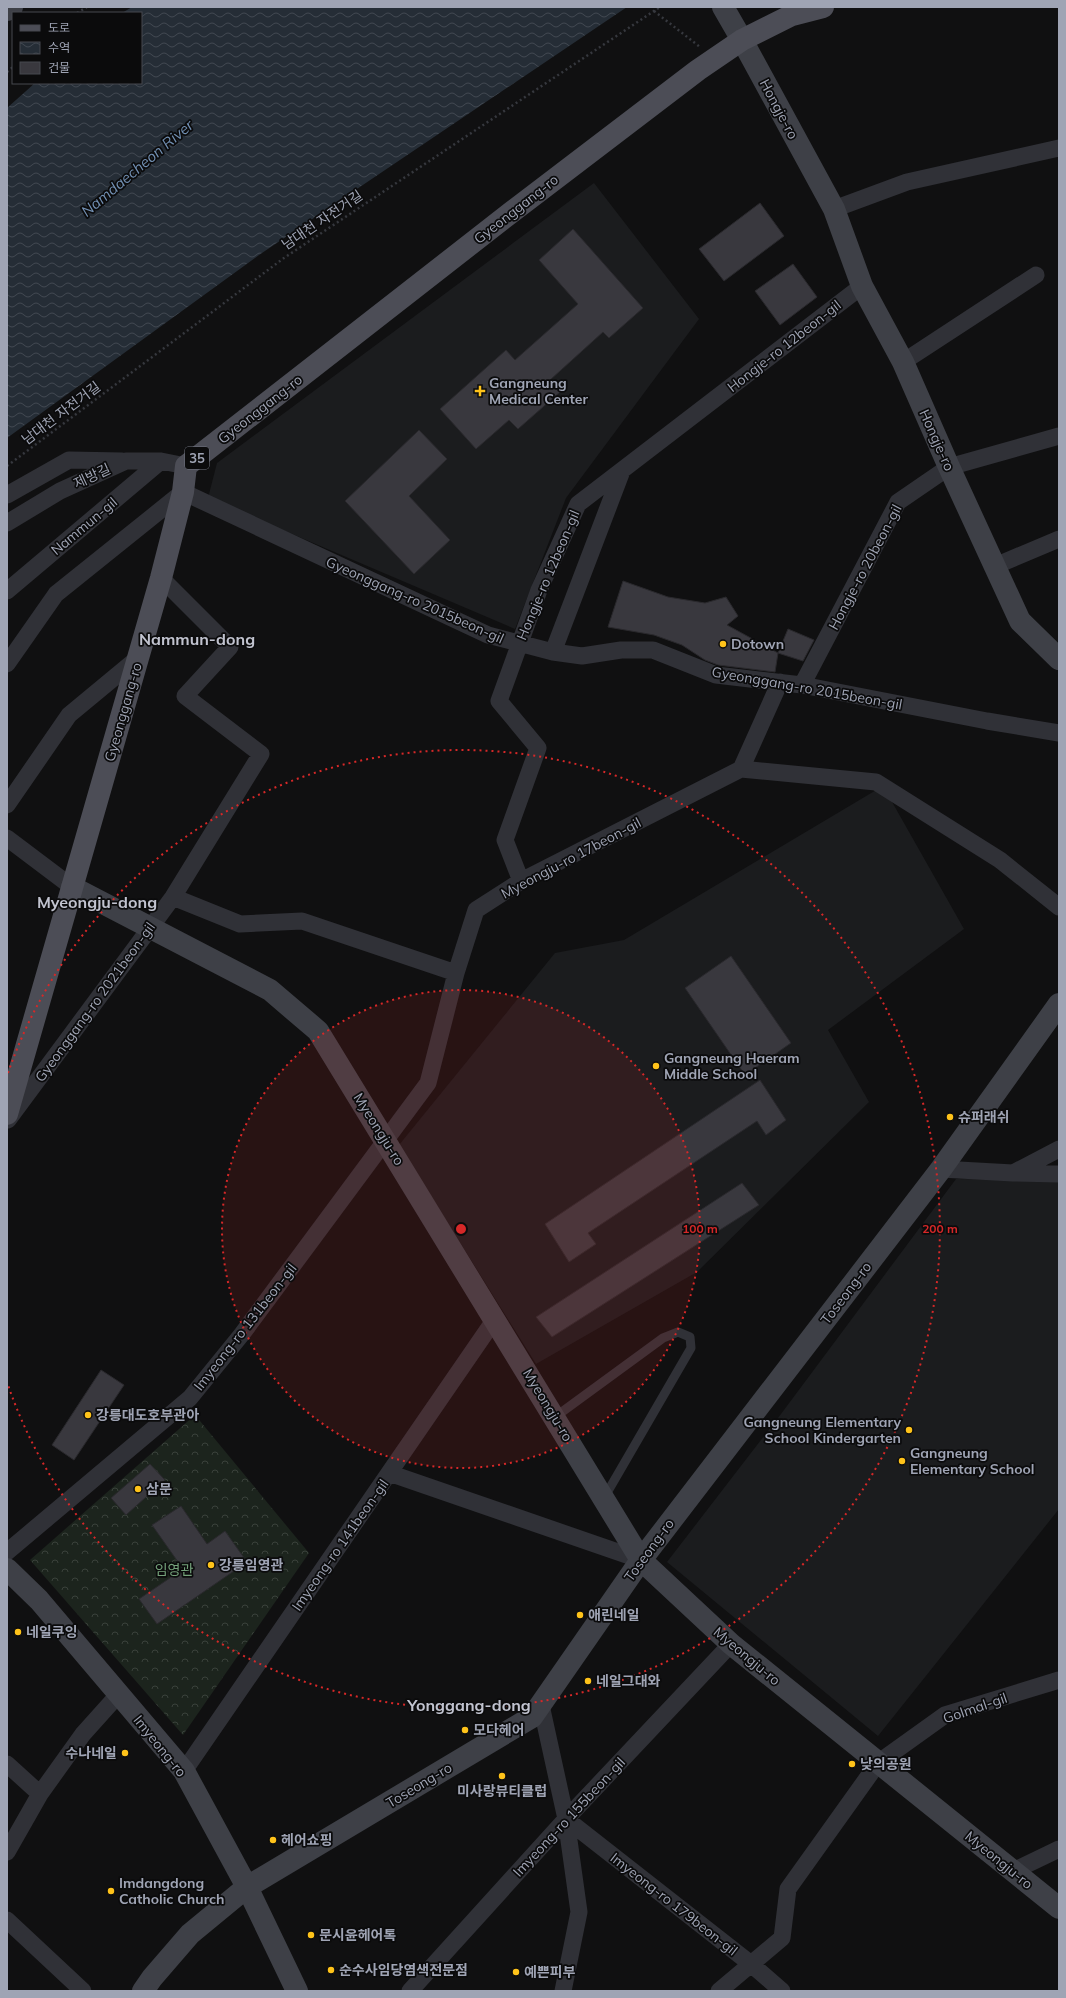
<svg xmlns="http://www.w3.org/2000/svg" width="1066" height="1998" font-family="Mulish,'Noto Sans KR',sans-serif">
<defs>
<pattern id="forest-crowns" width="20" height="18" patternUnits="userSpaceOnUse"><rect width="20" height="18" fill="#1c241d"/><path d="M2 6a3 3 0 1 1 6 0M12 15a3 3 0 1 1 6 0" fill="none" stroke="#3a413b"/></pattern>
<pattern id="water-waves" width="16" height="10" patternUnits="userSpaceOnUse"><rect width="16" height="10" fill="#252d36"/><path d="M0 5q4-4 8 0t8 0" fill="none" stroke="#414851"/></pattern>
</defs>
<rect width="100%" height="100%" fill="#101011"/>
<path fill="#1b1c1e" d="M 594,183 L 699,319 L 566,498 L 515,629 L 208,498 L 217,463 Z
M 883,786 L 964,929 L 828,1030 L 869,1102 L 697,1272 L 536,1364 L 399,1145 L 555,953 L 624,940 Z
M 956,1179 L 1059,1180 L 1059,1509 L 878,1736 L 667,1562 L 781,1414 Z"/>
<path fill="url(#forest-crowns)" d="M 195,1415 L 309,1553 L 183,1735 L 30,1560 Z"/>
<path fill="url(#water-waves)" d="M 132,7 L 627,7 L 259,255 L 7,438 L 7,108 L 35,83 L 141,83 L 141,13 L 122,13 Z"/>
<path fill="#39383e" stroke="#2a292d" d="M 760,203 L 784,236 L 724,281 L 699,249 Z
M 573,229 L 643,308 L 609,338 L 603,332 L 550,380 L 560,392 L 518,429 L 509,420 L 476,449 L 440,409 L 506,350 L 515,360 L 578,304 L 539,260 Z
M 793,264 L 817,297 L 780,325 L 755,291 Z
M 419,430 L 447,459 L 409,496 L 450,540 L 414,574 L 345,501 Z
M 623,581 L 668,597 L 705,603 L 726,597 L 738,616 L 727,625 L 778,653 L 775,672 L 718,665 L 705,660 L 682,645 L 654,635 L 608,627 Z
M 788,629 L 814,640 L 803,661 L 778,653 Z
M 731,956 L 791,1043 L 745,1075 L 685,988 Z
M 760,1080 L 786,1120 L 766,1135 L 757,1121 L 588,1233 L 596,1244 L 569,1262 L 545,1224 Z
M 742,1183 L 759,1205 L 552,1337 L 536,1317 Z
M 101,1370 L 124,1385 L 74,1460 L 52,1445 Z
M 150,1464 L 165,1480 L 126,1515 L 111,1498 Z
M 181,1506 L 207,1544 L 225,1531 L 247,1562 L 157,1624 L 139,1599 L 183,1569 L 152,1525 Z"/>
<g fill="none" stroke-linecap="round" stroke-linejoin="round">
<path stroke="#36383e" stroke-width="2.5" stroke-dasharray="2 3" stroke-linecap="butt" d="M 654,11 L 700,47
M 77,13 L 87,7
M 7,72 L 13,67
M 7,466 L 284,258 L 660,7"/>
<path stroke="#303137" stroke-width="9" d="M 555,1417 L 663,1338 L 678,1332 L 690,1337 L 691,1348 L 604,1498"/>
<path stroke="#303137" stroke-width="17" d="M 834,209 L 907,182 L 1059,148
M 903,362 L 1036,275
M 7,495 L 69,460 L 122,461
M 7,523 L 60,491 L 126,461 L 161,461 L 186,466
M 995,566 L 1059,539
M 7,591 L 161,461
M 553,652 L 622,471
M 7,664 L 56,594 L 183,492 L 488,635 L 553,652 L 582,656 L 621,650 L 653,650 L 716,675 L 802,685 L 987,721 L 1059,733
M 802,685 L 898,502 L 949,467 L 1059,436
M 741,769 L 876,782 L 1000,860 L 1059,907
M 7,805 L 69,715 L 139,657
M 7,838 L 72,887
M 521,881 L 505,840 L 538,748 L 499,701 L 539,590 L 578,504 L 862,286
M 173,897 L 240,924 L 302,921 L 456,973
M 8,1120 L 173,897 L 261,754 L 185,696 L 230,647 L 161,578
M 941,1169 L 1013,1173 L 1059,1174
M 1015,1172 L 1059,1149
M 389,1473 L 641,1560
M 7,1552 L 190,1398 L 242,1334 L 428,1083 L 456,973 L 476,910 L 521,881 L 741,769 L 780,682
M 541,1705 L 566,1819 L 579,1912 L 563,1991
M 7,1764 L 40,1794
M 184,1771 L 495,1319
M 566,1819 L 751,1964 L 782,1991
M 7,1852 L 40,1794 L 83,1734 L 118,1695
M 1013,1871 L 1059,1849
M 7,1920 L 83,1991
M 410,1991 L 566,1819 L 731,1644
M 719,1991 L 782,1938 L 788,1889 L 878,1763 L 945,1715 L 1059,1680"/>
<path stroke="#3e4047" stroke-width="22" d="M 723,7 L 742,40 L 834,209 L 862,286 L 903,362 L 949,467 L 1020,621 L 1059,659
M 7,10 L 12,7
M 72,887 L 270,990 L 318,1031 L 641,1560 L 731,1644 L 1059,1908
M 7,1569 L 39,1600 L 184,1771 L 247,1887 L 297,1991
M 143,1991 L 152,1978 L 190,1934 L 247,1887 L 532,1717 L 641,1560 L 941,1169 L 1059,1004"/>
<path stroke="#4c4d56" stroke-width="22" d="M 7,1114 L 161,578 L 183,492 L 186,466 L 513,211 L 698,70 L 742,40 L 792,15 L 823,7"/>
</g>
<circle cx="461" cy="1229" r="239" fill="#d62828" fill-opacity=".12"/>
<g fill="none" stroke="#d62828" stroke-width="2" stroke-dasharray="2 4">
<circle cx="461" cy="1229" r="239"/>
<path d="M8 1073A479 479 0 1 1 8 1385"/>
</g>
<g fill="#ffc31a" stroke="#0b0b0c" stroke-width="1.5">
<path d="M478 385h4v4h4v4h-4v4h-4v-4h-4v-4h4z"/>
<circle cx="723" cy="644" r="4"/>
<circle cx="656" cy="1066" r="4"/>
<circle cx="950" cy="1117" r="4"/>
<circle cx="88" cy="1415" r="4"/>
<circle cx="909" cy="1430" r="4"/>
<circle cx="902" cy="1461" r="4"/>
<circle cx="138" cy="1489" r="4"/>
<circle cx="211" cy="1565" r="4"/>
<circle cx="580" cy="1615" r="4"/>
<circle cx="18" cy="1632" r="4"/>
<circle cx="588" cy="1681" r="4"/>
<circle cx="465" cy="1730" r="4"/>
<circle cx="125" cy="1753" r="4"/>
<circle cx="852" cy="1764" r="4"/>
<circle cx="502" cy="1776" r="4"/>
<circle cx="273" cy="1840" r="4"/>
<circle cx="111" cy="1891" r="4"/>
<circle cx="311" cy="1935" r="4"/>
<circle cx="331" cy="1970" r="4"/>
<circle cx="516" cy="1972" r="4"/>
</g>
<g text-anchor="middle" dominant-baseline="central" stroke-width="3.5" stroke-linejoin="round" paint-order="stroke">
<rect fill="#0b0b0c" stroke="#737682" stroke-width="1" x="185" y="447" width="24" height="22" rx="3"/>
<g font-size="13" font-weight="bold" fill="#9fa4b4">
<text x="197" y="458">35</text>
</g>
<g font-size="14" fill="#9fa4b4" stroke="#0b0b0c">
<text transform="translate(779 109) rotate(62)">Hongje-ro</text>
<text transform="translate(516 209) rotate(-38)">Gyeonggang-ro</text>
<text transform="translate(322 220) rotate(-34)">남대천 자전거길</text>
<text transform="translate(784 346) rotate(-38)">Hongje-ro 12beon-gil</text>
<text transform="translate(260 409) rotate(-38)">Gyeonggang-ro</text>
<text transform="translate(61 413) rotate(-37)">남대천 자전거길</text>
<text transform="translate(937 440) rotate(66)">Hongje-ro</text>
<text transform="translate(92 476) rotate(-25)">제방길</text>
<text transform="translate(84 526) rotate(-40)">Nammun-gil</text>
<text transform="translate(865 567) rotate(-62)">Hongje-ro 20beon-gil</text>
<text transform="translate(548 575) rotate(-67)">Hongje-ro 12beon-gil</text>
<text transform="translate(415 600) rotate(24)">Gyeonggang-ro 2015beon-gil</text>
<text transform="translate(807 688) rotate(10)">Gyeonggang-ro 2015beon-gil</text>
<text transform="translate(123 712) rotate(-74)">Gyeonggang-ro</text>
<text transform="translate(571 858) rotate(-28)">Myeongju-ro 17beon-gil</text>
<text transform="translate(95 1002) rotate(-54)">Gyeonggang-ro 2021beon-gil</text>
<text transform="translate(379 1129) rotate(58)">Myeongju-ro</text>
<text transform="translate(846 1293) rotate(-53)">Toseong-ro</text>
<text transform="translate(245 1327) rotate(-52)">Imyeong-ro 131beon-gil</text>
<text transform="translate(548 1405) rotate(59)">Myeongju-ro</text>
<text transform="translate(340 1545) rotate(-55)">Imyeong-ro 141beon-gil</text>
<text transform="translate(649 1550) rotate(-54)">Toseong-ro</text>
<text transform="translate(747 1656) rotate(40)">Myeongju-ro</text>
<text transform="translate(975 1708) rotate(-19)">Golmal-gil</text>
<text transform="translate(160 1746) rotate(51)">Imyeong-ro</text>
<text transform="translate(419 1785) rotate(-31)">Toseong-ro</text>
<text transform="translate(569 1817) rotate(-47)">Imyeong-ro 155beon-gil</text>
<text transform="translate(999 1860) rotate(39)">Myeongju-ro</text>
<text transform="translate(674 1904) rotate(38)">Imyeong-ro 179beon-gil</text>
</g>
<g font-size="14" font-weight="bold" fill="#9fa4b4" stroke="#0b0b0c" text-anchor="start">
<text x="489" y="383">Gangneung<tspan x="489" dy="16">Medical Center</tspan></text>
<text x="731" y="644">Dotown</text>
<text x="664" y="1058">Gangneung Haeram<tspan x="664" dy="16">Middle School</tspan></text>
<text x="958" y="1117">슈퍼래쉬</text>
<text x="96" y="1415">강릉대도호부관아</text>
<text x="901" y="1422" text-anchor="end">Gangneung Elementary<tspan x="901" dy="16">School Kindergarten</tspan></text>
<text x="910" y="1453">Gangneung<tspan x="910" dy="16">Elementary School</tspan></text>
<text x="146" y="1489">삼문</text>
<text x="219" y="1565">강릉임영관</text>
<text x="588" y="1615">애린네일</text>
<text x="26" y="1632">네일쿠잉</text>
<text x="596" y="1681">네일그대와</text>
<text x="473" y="1730">모다헤어</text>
<text x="117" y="1753" text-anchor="end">수나네일</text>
<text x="860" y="1764">낮의공원</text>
<text x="502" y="1791" text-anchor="middle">미사랑뷰티클럽</text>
<text x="281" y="1840">헤어쇼핑</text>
<text x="119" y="1883">Imdangdong<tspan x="119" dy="16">Catholic Church</tspan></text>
<text x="319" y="1935">문시윤헤어톡</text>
<text x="339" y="1970">순수사임당염색전문점</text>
<text x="524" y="1972">예쁜피부</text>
</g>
<g font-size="14" fill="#74a17a" stroke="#0b0b0c">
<text x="174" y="1570">임영관</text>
</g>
<g font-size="15" font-style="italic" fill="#7290b3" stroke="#0b0b0c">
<text transform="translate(137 168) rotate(-40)">Namdaecheon River</text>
</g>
<g font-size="16" font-weight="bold" fill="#c1c3cf" stroke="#0b0b0c">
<text x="197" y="639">Nammun-dong</text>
<text x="97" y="902">Myeongju-dong</text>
<text x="469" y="1705">Yonggang-dong</text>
</g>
</g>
<circle cx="461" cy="1229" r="6" fill="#d62828" stroke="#0b0b0c" stroke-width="2"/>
<g font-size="12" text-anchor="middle" font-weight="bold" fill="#d62828" stroke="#0b0b0c" stroke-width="3.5" stroke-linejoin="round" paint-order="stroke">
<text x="700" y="1233">100 m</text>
<text x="940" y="1233">200 m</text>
</g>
<rect width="1066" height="1998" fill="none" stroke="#9fa4b4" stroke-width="16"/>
<rect x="12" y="12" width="130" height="72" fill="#0b0b0c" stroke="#46484f"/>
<rect x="20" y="25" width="20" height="6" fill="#4c4d56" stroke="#46484f"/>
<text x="48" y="32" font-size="12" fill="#9fa4b4">도로</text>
<rect x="20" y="42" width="20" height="12" fill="url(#water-waves)" stroke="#46484f"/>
<text x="48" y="52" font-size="12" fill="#9fa4b4">수역</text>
<rect x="20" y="62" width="20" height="12" fill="#39383e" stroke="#46484f"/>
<text x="48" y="72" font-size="12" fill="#9fa4b4">건물</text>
</svg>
